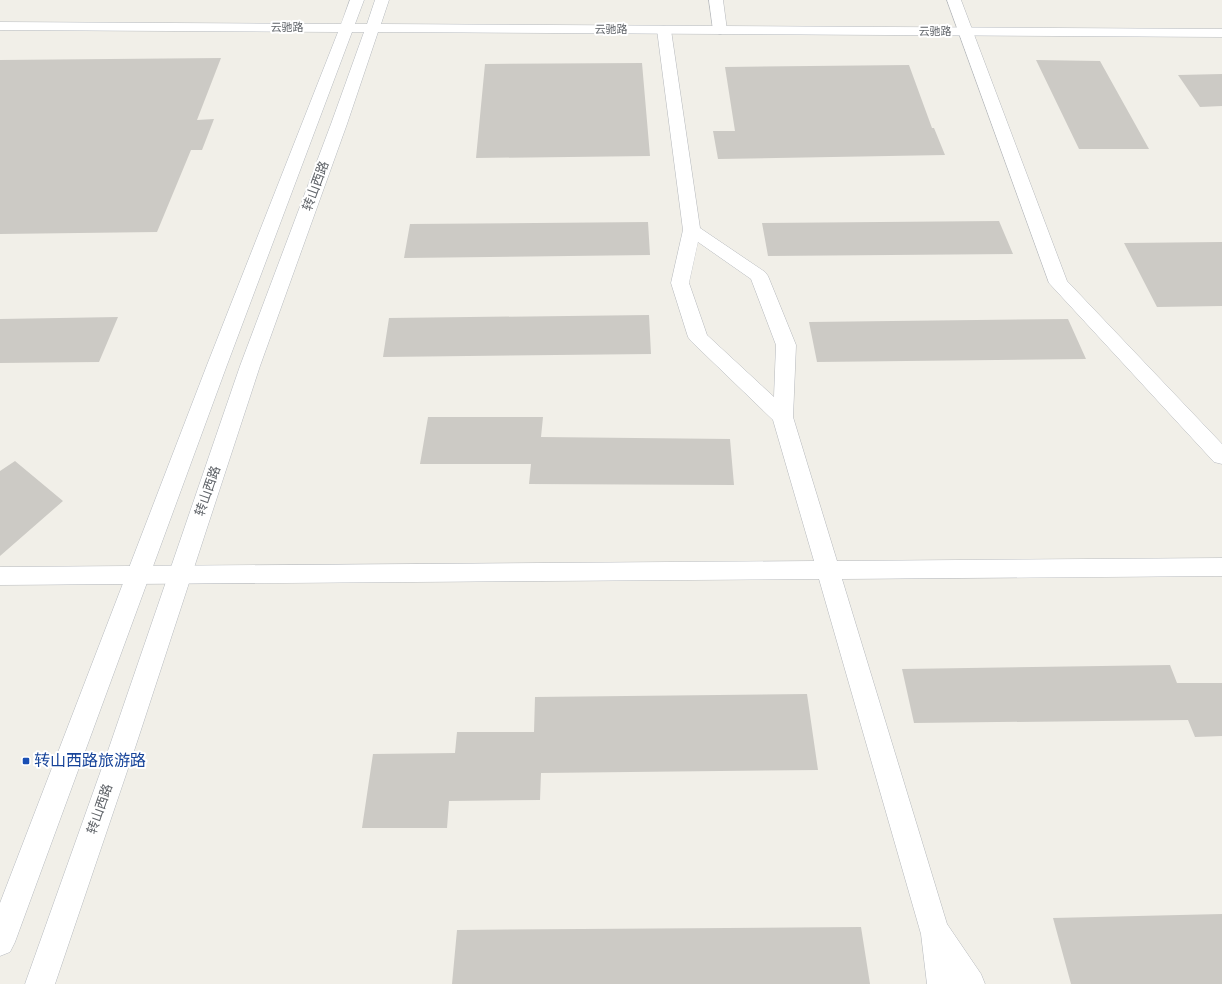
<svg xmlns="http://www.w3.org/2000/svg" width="1222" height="984" font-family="'Nunito Sans','Noto Sans SC',sans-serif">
<rect width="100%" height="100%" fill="#f1efe8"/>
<path fill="#cccac5" d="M 221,58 L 197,120 L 214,119 L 202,150 L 191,150 L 157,232 L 0,234 L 0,60 Z
M 1036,60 L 1100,61 L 1149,149 L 1079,149 Z
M 642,63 L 650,156 L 476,158 L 485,64 Z
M 909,65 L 932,128 L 934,128 L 945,155 L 718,159 L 713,131 L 735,131 L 725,67 Z
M 1222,74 L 1222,106 L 1200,107 L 1178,75 Z
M 999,221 L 1013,254 L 768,256 L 762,223 Z
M 648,222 L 650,255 L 404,258 L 410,224 Z
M 1222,242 L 1222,306 L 1157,307 L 1124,243 Z
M 649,315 L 651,354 L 383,357 L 389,318 Z
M 118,317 L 99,362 L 0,363 L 0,319 Z
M 1068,319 L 1086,359 L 817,362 L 809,322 Z
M 428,417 L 543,417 L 541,437 L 730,439 L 734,485 L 529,484 L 531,464 L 420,464 Z
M 15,461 L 63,501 L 0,556 L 0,471 Z
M 1170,665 L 1177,683 L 1222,683 L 1222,736 L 1195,737 L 1188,720 L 914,723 L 902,669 Z
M 807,694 L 818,770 L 541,773 L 540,800 L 449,801 L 447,828 L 362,828 L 373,754 L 455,753 L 457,732 L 534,732 L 535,697 Z
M 1222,914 L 1222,984 L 1071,984 L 1053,918 Z
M 861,927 L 870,984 L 452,984 L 457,930 Z"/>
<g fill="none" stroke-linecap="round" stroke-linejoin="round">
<g stroke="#b5b8bc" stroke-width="1">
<path id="street" d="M 709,0 L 723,0 L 727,30 L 725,33 L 720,34 L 715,33 L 713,30 Z
M 947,0 L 961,0 L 1067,281 L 1222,444 L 1222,464 L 1214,462 L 1049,283 Z
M 664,26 L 669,27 L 671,30 L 700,228 L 765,272 L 768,276 L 796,345 L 793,417 L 837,561 L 1222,558 L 1222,576 L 842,579 L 947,924 L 981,974 L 985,984 L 927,984 L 921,934 L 819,579 L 0,585 L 0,567 L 814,561 L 773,420 L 691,341 L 688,337 L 671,283 L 683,230 L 657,30 L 659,27 ZM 698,242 L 751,279 L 776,345 L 774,397 L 707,335 L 689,283 Z"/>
</g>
<g stroke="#b6babf" stroke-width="1">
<path id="secondary" d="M 350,0 L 364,0 L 355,24 L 367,24 L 375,0 L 389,0 L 381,24 L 1222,29 L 1222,37 L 378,32 L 347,124 L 260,366 L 136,745 L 55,984 L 25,984 L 110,745 L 240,366 L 331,124 L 364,32 L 352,32 L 227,365 L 15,942 L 10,952 L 0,956 L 0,903 L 207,365 L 338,32 L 0,30 L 0,22 L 341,24 Z"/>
</g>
<use href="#street" fill="#fff" fill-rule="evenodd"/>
<use href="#secondary" fill="#fff" fill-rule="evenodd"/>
</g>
<rect fill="#1a4fb4" stroke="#fff" stroke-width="1.5" x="22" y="757" width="8" height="8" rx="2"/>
<g text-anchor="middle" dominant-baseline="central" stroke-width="4" stroke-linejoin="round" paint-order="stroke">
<g font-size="11" fill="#5f6368" stroke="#fff">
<text x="287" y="27">云驰路</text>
<text x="611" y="29">云驰路</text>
<text x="935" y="31">云驰路</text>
</g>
<g font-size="13" fill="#5f6368" stroke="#fff">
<text transform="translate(316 186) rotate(-70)">转山西路</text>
<text transform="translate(208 491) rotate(-71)">转山西路</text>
<text transform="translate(100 809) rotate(-71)">转山西路</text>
</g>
<g font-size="16" fill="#164399" stroke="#fff" text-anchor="start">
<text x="34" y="761">转山西路旅游路</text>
</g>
</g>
</svg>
